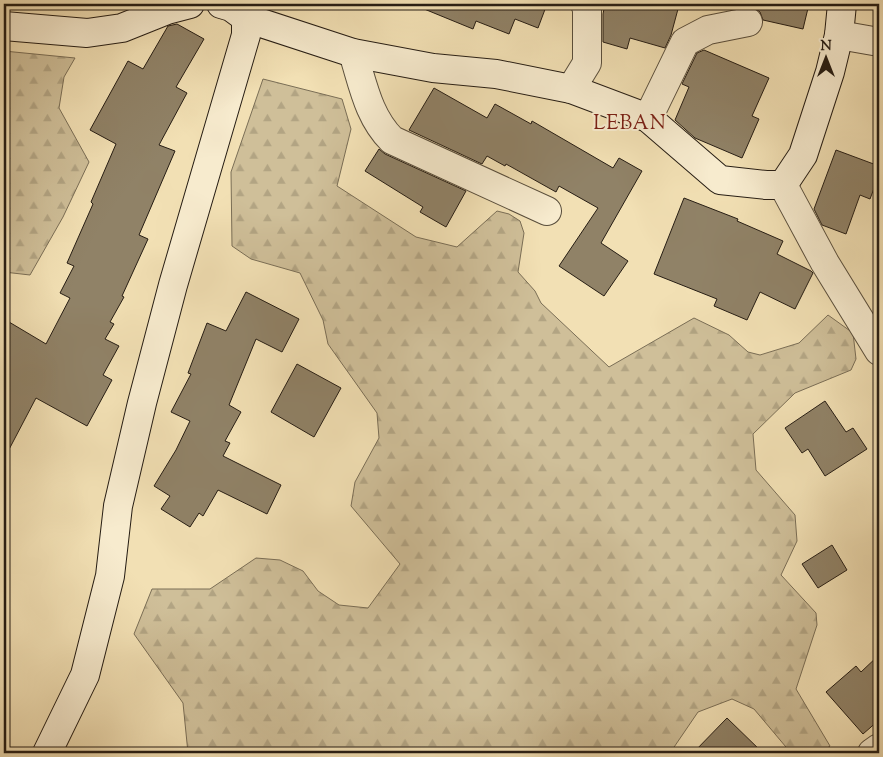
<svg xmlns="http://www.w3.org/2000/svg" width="883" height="757" font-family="'Sorts Mill Goudy',serif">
<defs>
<pattern id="forest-firs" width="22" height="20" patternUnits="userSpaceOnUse" patternTransform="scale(1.25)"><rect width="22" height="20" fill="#cfbf99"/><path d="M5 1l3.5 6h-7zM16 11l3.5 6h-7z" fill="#b2a483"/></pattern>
</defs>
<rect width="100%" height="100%" fill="#f2e0b4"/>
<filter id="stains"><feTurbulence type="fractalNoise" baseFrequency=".004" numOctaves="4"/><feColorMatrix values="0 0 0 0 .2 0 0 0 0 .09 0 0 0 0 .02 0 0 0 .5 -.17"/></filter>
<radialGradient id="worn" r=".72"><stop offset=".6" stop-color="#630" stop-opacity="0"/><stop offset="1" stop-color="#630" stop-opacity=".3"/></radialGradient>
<path fill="url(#forest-firs)" stroke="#7a6e56" d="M 4,51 L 75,58 L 64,77 L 59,108 L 89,162 L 63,217 L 30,275 L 4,272 Z
M 263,79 L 342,99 L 351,129 L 337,186 L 416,237 L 457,247 L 497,211 L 509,214 L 520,221 L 524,233 L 518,272 L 535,291 L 541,303 L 609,367 L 694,318 L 729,335 L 748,352 L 760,355 L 799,343 L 828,315 L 853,333 L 856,359 L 851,370 L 795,393 L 753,434 L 756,470 L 795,515 L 797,541 L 781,575 L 816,613 L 817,625 L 796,689 L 830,746 L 821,753 L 791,753 L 754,709 L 732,699 L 698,712 L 670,753 L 188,753 L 183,703 L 134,634 L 152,589 L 210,589 L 256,558 L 280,560 L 303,571 L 318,591 L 339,605 L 368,608 L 400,564 L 351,506 L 355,482 L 379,438 L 377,413 L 328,344 L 323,320 L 300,273 L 251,259 L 232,246 L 231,172 Z"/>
<path fill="#908267" stroke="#261d14" d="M 412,4 L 547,4 L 538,28 L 515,19 L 509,34 L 476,21 L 473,29 Z
M 605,4 L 660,4 L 678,9 L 671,35 L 665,48 L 630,38 L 627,49 L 603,42 L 603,14 Z
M 731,4 L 809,4 L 803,29 L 763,20 L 760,12 L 753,7 L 745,7 L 730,10 Z
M 177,24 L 204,39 L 176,87 L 187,93 L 159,145 L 175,151 L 139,235 L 148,239 L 122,296 L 124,297 L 110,322 L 114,324 L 105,339 L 119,346 L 103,375 L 112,380 L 87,426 L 36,398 L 4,459 L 4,319 L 46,344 L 70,298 L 60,293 L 74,266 L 67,263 L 93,204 L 91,202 L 116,144 L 90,130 L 128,61 L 143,69 L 168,26 Z
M 704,50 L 769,78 L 752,116 L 759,119 L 742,158 L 695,138 L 675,120 L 689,87 L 682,84 L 697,53 Z
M 434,88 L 487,118 L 495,104 L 531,124 L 532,121 L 613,168 L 619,158 L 642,171 L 601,243 L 628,261 L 604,296 L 559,266 L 598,208 L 559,186 L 556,192 L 506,164 L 505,166 L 487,156 L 482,164 L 409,130 Z
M 379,149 L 385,154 L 466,191 L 446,227 L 420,212 L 423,207 L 365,171 Z
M 836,150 L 879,166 L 879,175 L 870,199 L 860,195 L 846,234 L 822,225 L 814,209 Z
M 684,198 L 738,219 L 737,221 L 783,241 L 777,254 L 811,271 L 813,273 L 795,309 L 760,292 L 747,320 L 714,306 L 717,299 L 654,274 Z
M 246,292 L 299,319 L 282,352 L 256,339 L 229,405 L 241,412 L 225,441 L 230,443 L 223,456 L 281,485 L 267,514 L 218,490 L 203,516 L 199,513 L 190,527 L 161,509 L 170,496 L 154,486 L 176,450 L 190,421 L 171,412 L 191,374 L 188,373 L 207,323 L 226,331 Z
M 297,364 L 341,388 L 314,437 L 271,412 Z
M 825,401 L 846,432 L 853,428 L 867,449 L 825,476 L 808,449 L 802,453 L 785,428 Z
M 832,545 L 847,570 L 818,588 L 802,564 Z
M 879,655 L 879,720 L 863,734 L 826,692 L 856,666 L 861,672 Z
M 727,718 L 763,753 L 693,753 Z"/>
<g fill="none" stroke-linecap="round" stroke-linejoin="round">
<g stroke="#594e3c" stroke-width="30">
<path id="street" d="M 839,35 L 879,42
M 353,53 C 363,84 368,116 392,140 L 547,211
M 571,89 L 587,63 L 587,9 L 585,4
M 648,118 L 685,42 L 708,30 L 748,22
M 783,185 L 825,263 L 879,351
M 872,753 L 879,748"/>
</g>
<g stroke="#261d14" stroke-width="30">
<path id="secondary" d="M 246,18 L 353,53 L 433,68 L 496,74 L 571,89 L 648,118 L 720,180 L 766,185 L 783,185 L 803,155 L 830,72 L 839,35 L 842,4
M 4,26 L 87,33 L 122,28 L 167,10 L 190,4
M 47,753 L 85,675 L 110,576 L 118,506 L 142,403 L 173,285 L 246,35 L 246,18 L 231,7 L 221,4"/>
</g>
<use href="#street" stroke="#f7ebce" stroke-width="28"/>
<use href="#secondary" stroke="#f7ebce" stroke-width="28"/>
</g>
<g text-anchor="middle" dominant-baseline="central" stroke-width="4" stroke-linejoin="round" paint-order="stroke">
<g font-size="20" letter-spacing="1" fill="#7a1f14" stroke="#f7ebce">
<text x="630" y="124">LEBAN</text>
</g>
</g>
<rect width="883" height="757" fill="none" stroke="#f2e0b4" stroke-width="20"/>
<rect x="5" y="5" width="873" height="747" fill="none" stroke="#261d14" stroke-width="2.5"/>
<rect x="10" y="10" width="863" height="737" fill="none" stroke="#261d14"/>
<g transform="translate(826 58)" stroke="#f7ebce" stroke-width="4" paint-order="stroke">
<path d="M0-4L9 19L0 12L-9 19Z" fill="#261d14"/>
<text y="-8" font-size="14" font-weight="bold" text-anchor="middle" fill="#261d14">N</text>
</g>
<rect width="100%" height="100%" filter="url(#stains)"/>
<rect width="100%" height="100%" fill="url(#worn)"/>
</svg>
